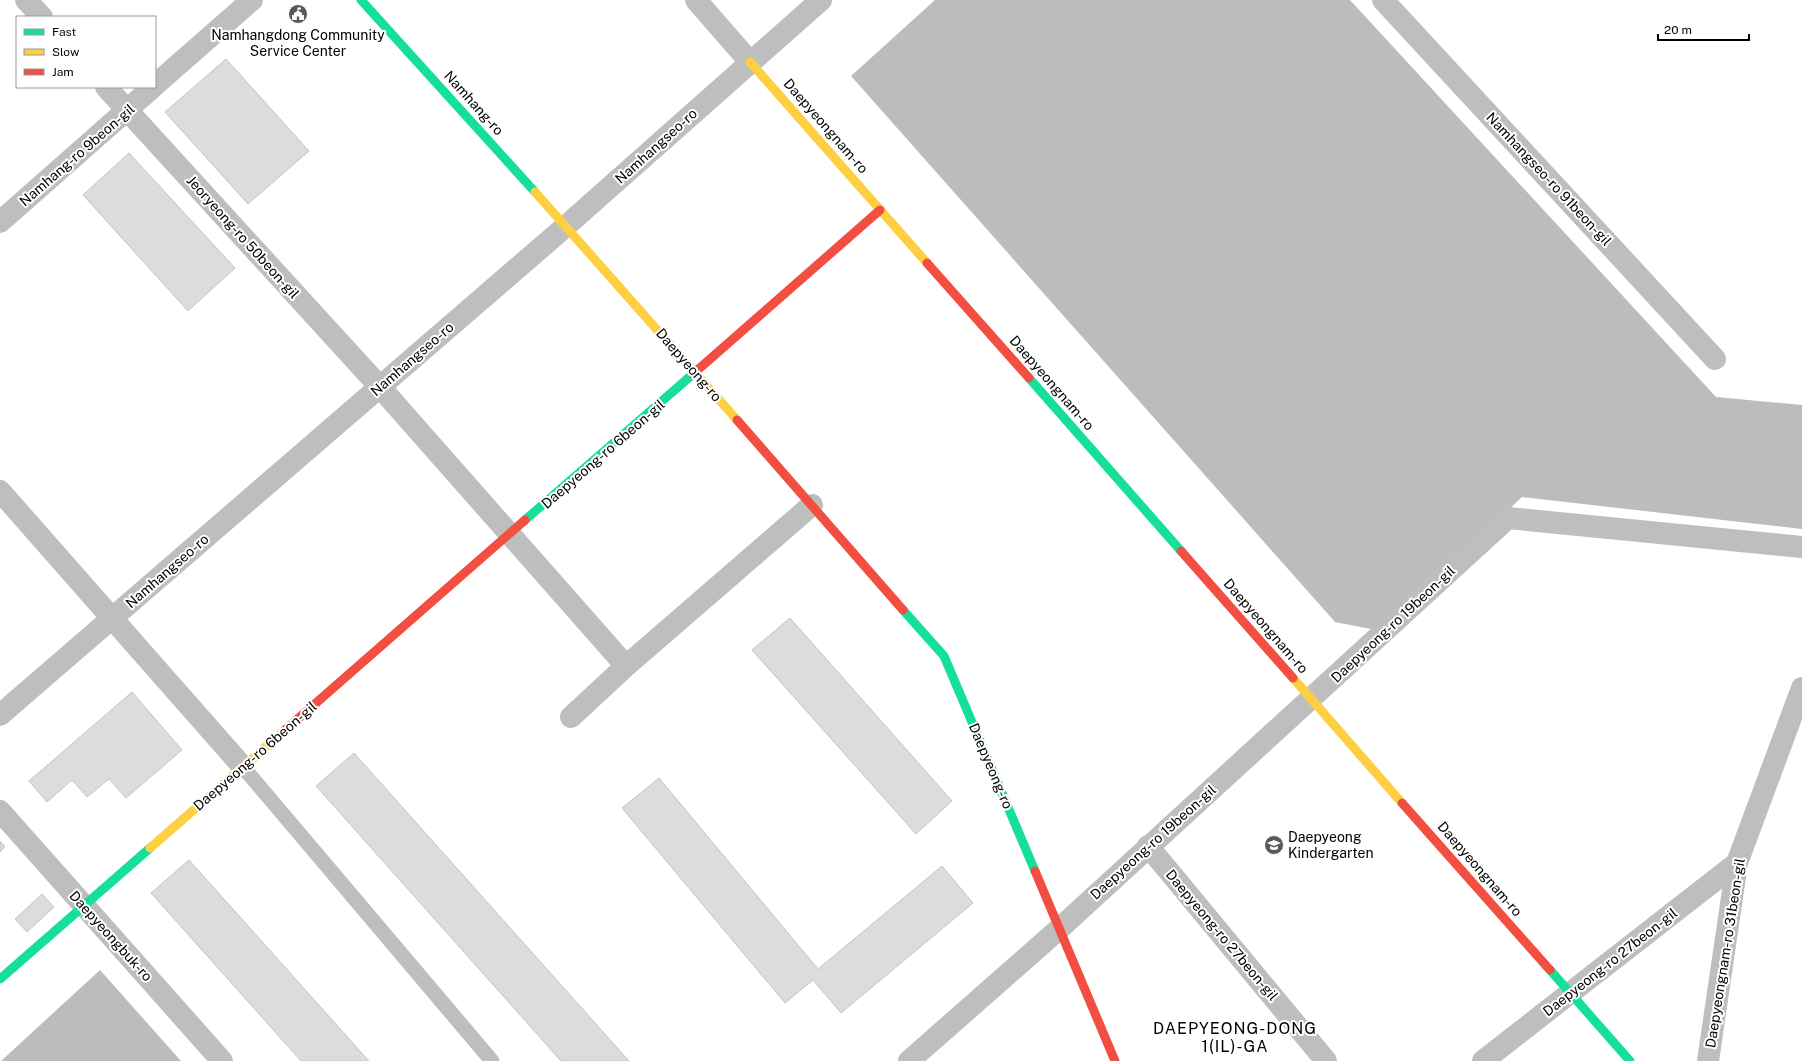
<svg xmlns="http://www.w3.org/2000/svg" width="1802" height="1061" font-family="'Public Sans',sans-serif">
<rect width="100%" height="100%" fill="#fff"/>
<path fill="#bcbcbc" d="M 935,0 L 1350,0 L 1716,397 L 1802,405 L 1802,529 L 1522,497 L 1381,631 L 1335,622 L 851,76 Z
M 100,970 L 181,1061 L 1,1061 Z"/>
<path fill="#dcdcdc" stroke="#c5c5c5" d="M 226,59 L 309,151 L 248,204 L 165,112 Z
M 129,153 L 235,268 L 188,311 L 83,195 Z
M 790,618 L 952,801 L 916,834 L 752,650 Z
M 132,692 L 182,750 L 126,798 L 109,779 L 87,797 L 72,780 L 47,802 L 29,781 Z
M 354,753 L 629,1061 L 561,1061 L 316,786 Z
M 659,778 L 818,969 L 942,866 L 973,903 L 841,1013 L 813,980 L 785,1003 L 622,808 Z
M 0,841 L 5,847 L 0,852 Z
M 189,860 L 369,1061 L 301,1061 L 151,893 Z
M 42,894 L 54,907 L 27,932 L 15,919 Z"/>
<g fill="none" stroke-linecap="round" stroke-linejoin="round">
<path stroke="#bebebe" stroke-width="15" d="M 243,767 L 492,1061"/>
<path stroke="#bebebe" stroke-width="22" d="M 26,0 L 42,17
M 696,0 L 750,62
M 1383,0 L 1715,359
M 155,85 L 252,0
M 106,87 L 380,387 L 626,666
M 0,222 L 153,87
M 0,491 L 243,767
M 0,715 L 566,226 L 821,0
M 571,717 L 626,666 L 812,505
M 0,811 L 222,1061
M 1148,846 L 1326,1061
M 909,1061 L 1059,929 L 1508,518 L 1802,547
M 1483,1061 L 1737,863
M 1708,1061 L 1737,863 L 1802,688"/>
<path stroke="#16e098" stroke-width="9" d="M 361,0 L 535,192
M 1029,378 L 1181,551
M 525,520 L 693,374
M 903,610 L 944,656 L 1035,871
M 1550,970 L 1630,1061
M 0,979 L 150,848"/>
<path stroke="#ffcf43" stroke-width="9" d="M 750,62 L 927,263
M 535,192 L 737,420
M 1293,678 L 1402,803
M 150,848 L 284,731"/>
<path stroke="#f24e42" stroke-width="9" d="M 927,263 L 1029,378
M 693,374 L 880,210
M 737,420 L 903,610
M 1181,551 L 1293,678
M 284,731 L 525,520
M 1402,803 L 1550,970
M 1035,871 L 1115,1061"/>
</g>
<defs>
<g id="civic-disc" transform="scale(1)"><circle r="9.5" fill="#595959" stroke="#fff"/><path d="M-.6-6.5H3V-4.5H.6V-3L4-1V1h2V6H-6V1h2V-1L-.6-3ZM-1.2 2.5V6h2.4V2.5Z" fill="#fff"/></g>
<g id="school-disc" transform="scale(1)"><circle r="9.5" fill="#595959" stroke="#fff"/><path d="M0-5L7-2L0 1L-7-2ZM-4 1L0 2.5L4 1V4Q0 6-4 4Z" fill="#fff"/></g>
</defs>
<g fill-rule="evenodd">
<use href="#civic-disc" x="298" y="14"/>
<use href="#school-disc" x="1274" y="845"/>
</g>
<g text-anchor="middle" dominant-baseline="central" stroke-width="4" stroke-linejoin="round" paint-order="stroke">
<g font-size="14" fill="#000" stroke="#fff">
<text x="298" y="35">Namhangdong Community<tspan x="298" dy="16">Service Center</tspan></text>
<text x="1288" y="837" text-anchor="start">Daepyeong<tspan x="1288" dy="16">Kindergarten</tspan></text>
</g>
<g font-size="14" fill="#000" stroke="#fff">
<text transform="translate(474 103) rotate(48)">Namhang-ro</text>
<text transform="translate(826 126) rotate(49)">Daepyeongnam-ro</text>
<text transform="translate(656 146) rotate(-42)">Namhangseo-ro</text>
<text transform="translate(77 155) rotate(-41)">Namhang-ro 9beon-gil</text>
<text transform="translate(1549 179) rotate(47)">Namhangseo-ro 91beon-gil</text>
<text transform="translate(243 237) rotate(48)">Jeoryeong-ro 50beon-gil</text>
<text transform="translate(412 359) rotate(-41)">Namhangseo-ro</text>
<text transform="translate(689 365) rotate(49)">Daepyeong-ro</text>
<text transform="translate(1052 383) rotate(49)">Daepyeongnam-ro</text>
<text transform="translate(603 454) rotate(-41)">Daepyeong-ro 6beon-gil</text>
<text transform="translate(167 571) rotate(-41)">Namhangseo-ro</text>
<text transform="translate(1393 624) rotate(-43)">Daepyeong-ro 19beon-gil</text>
<text transform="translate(1266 626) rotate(49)">Daepyeongnam-ro</text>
<text transform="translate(255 756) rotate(-41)">Daepyeong-ro 6beon-gil</text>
<text transform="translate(991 766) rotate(67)">Daepyeong-ro</text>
<text transform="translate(1153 842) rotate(-42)">Daepyeong-ro 19beon-gil</text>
<text transform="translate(1480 869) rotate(49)">Daepyeongnam-ro</text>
<text transform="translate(1222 935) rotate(50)">Daepyeong-ro 27beon-gil</text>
<text transform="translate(111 936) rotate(48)">Daepyeongbuk-ro</text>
<text transform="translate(1725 953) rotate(-81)">Daepyeongnam-ro 31beon-gil</text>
<text transform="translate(1610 962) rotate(-38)">Daepyeong-ro 27beon-gil</text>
</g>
<g font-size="16" letter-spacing="1" fill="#000" stroke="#fff">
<text x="1235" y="1028">DAEPYEONG-DONG<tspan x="1235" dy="18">1(IL)-GA</tspan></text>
</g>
</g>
<rect x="16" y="16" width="140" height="72" fill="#ffffff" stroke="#999999"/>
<rect x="24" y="29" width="20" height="6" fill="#16e098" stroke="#999999"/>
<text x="52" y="36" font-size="12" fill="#000000">Fast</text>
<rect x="24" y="49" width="20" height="6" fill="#ffcf43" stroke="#999999"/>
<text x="52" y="56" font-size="12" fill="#000000">Slow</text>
<rect x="24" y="69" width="20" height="6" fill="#f24e42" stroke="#999999"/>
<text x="52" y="76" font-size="12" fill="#000000">Jam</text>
<path d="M1658 34v6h91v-6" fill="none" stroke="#000000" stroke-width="2"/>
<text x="1664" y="34" font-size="12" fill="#000000" stroke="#ffffff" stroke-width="3" paint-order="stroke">20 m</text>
</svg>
